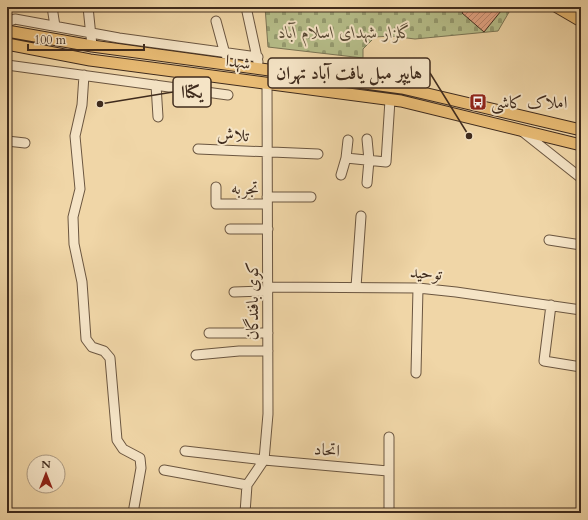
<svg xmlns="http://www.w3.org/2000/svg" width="588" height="520" font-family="Cardo,Amiri,serif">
<defs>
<pattern id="cemetery-stones" width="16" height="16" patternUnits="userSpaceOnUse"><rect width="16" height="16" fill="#b6be8a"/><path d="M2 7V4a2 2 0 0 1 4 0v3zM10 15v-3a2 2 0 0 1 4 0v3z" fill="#959b70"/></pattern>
<pattern id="building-hatch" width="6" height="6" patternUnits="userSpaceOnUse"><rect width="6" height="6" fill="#e5a686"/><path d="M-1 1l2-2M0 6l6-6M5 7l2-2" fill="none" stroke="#bb876d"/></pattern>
</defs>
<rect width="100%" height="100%" fill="#f0d6a7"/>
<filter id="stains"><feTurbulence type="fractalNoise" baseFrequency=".005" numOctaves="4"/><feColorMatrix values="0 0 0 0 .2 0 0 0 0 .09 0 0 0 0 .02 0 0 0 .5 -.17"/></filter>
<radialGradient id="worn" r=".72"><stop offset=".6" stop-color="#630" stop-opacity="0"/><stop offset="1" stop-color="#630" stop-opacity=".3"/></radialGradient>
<path fill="url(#cemetery-stones)" stroke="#7a7454" d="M 265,7 L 512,7 L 498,31 L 415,39 L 391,36 L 375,37 L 363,49 L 363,58 L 268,47 Z"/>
<path fill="url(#building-hatch)" stroke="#3f2b1d" d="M 467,7 L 497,7 L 501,11 L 484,32 L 462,13 Z"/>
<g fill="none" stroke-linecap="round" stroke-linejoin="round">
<g stroke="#6b5640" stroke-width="11">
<path id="minor" d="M 52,7 L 55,26
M 88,7 L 92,46
M 246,7 L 258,62
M 216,21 L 225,54
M 7,22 L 15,19 L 119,38 L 258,57
M 7,65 L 228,95
M 84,75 L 82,105 L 75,136 L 80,189 L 73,217 L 74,244 L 82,282 L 86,339 L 92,347 L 104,351 L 110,358 L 117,440 L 123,449 L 140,458 L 141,468 L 133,513
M 156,85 L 158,117
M 523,132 L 581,178
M 367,139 L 369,160 L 367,183
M 7,141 L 25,143
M 198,149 L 318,154
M 346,158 L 348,140
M 341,175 L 346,158 L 386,162 L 390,100
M 216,187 L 216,204 L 267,204
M 267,197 L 311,197
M 230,229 L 268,229
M 549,240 L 581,245
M 268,287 L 418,288 L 456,292 L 581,310
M 356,287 L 361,216
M 234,292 L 268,291
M 551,305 L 544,361 L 581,367
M 209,333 L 268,333
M 196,355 L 239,351 L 268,351
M 416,373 L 418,288
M 389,437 L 389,513
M 185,451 L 264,460 L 388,471
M 164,470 L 247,485
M 245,513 L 247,485 L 264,460 L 268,414 L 267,83"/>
</g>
<g stroke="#3f2b1d" stroke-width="13">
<path id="major" d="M 557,7 L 581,21
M 7,31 L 92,46 L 402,88 L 581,130
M 7,44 L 90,60 L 401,101 L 581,145"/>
</g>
<use href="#minor" stroke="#f5e4c6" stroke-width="9"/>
<use href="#major" stroke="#e8bb74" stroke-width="11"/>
</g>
<defs>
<g id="bus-square" transform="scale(0.9)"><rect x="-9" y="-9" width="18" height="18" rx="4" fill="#8f2418" stroke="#f5e4c6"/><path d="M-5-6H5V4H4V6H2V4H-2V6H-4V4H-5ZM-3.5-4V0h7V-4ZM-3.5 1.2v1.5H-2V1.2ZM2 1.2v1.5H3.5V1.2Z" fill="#fff"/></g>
</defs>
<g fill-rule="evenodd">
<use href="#bus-square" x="478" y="102"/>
</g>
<g text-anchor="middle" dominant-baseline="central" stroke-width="4" stroke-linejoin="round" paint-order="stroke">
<g font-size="17" font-style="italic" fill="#574833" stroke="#f5e4c6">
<text x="345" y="32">گلزار شهدای اسلام آباد</text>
</g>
<g font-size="17" fill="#3f2b1d" stroke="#f5e4c6">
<text transform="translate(238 62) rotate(8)">شهدا</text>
<text transform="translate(233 135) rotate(3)">تلاش</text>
<text x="245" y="188">تجربه</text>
<text transform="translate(426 273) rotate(4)">توحید</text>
<text transform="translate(252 301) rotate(-90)">کوی بافندگان</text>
<text transform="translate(327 450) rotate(5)">اتحاد</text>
</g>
<g font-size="17" fill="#3f2b1d" stroke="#f5e4c6" text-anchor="start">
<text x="491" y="102">املاک کاشی</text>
</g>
</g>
<path fill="none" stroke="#3f2b1d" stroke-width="1.5" d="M469 136L430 73M100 104L173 92"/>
<g fill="#3f2b1d" stroke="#f5e4c6" stroke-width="1.5">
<circle cx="469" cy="136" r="4"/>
<circle cx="100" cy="104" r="4"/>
</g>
<g fill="#f5e4c6" stroke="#3f2b1d" stroke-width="1.5">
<rect x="268" y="58" width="162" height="30" rx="4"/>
<rect x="173" y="77" width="38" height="30" rx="4"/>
</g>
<g font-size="18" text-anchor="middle" font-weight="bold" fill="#3f2b1d">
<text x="349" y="79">هایپر مبل یافت آباد تهران</text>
<text x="192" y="98">یکتاا</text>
</g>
<rect width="588" height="520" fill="none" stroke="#f0d6a7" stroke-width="24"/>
<rect x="8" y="8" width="572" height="504" fill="none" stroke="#3f2b1d" stroke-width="2"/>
<rect x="12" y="12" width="564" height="496" fill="none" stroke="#3f2b1d"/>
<g transform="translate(46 474)"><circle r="19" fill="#f5e4c6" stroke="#ac9a82"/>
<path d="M0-3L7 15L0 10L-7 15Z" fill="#8f2418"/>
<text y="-6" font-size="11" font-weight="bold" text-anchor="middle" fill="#3f2b1d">N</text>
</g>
<path d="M28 44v6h116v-6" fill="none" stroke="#3f2b1d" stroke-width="2"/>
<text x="34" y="44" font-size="12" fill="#3f2b1d" stroke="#f5e4c6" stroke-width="3" paint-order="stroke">100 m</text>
<rect width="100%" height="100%" filter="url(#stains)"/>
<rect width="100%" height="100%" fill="url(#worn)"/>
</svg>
